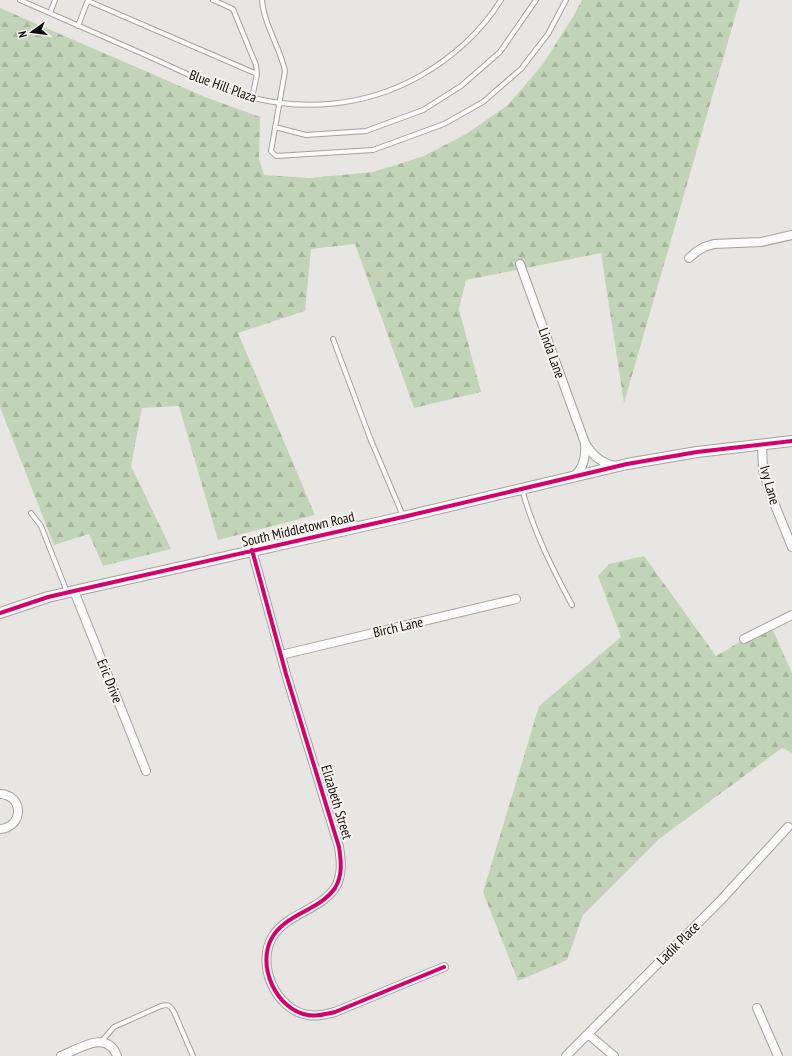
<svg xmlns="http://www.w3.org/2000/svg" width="792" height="1056" font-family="'PT Sans Narrow',sans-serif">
<defs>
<pattern id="forest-firs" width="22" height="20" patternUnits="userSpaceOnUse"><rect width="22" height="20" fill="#c2d4b7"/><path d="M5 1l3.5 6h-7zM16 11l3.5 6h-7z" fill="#a6b59c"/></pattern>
</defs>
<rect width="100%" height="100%" fill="#e8e6e2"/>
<path fill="url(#forest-firs)" d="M 582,0 L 740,0 L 624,403 L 601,253 L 466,280 L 459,309 L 481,392 L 414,408 L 355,244 L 311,249 L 305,311 L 238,333 L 315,515 L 218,540 L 179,406 L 142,408 L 131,466 L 171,549 L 103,566 L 89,534 L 54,545 L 0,407 L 0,8 L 205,97 L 260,117 L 259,159 L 264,175 L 310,178 L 373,172 L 424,156 L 466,134 L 508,105 L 543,64 L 574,15 Z
M 644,556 L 716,656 L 770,624 L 792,673 L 792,753 L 782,748 L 659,839 L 583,915 L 567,960 L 518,981 L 483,892 L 539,706 L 621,637 L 598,576 L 609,564 Z"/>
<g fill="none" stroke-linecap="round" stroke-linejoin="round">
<g stroke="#a4a29f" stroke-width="6">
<path id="service" d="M 20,0 C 63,19 107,38 150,57 C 179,70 208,85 239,94 C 300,113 365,107 420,76 C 452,58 482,31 501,0
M 213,0 L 233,9 L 256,65 L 257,74
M 262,0 C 264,25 280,47 285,71 L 271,151 L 276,156 L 373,150 L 444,124 L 483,102 L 521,69 L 548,34 L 566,0
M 88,1 L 257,74 L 252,98
M 50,13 L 55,0
M 78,26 L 88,0
M 275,127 L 306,135 L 366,131 L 423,110 L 461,86 L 500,52 L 536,0
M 333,339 L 370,438 L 403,516
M 522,489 C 533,530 552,568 572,605
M 31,513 L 41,526 L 67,592
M 101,1042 L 114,1027 L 161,1006 C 168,1004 170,1005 174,1012 L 193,1056"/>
</g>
<g stroke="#a4a29f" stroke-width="10">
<path id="minor" d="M 689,258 L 696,252 L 704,247 L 714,244 L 761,242 L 792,235
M 520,264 L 585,443 C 592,455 602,464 616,466
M 762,445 L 763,470 L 770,493 L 792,547
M 574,476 C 584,468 586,457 585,444
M 252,550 L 286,674 L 339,847 C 341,860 343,875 335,888 C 320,910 288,913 273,936 C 255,964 276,1010 308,1015 C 317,1017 326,1014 335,1012 L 444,967
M 74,591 L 146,771
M 744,639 L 792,615
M 281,655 L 516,599
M 0,794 C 24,795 24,827 0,829
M 757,1008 L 778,1056
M 588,1034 L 614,1056
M 61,1056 C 79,1049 107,1029 117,1056
M 566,1056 L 721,900 L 788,827"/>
</g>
<g stroke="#a4a29f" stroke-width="12">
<path id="tertiary" d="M 0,613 L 48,597 L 74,591 L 403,517 L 627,464 L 697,452 L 792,441"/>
</g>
<use href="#service" stroke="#fcfbfb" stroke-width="4"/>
<use href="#minor" stroke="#fcfbfb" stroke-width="8"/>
<use href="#tertiary" stroke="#fcfbfb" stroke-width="10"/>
<g stroke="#f8f4ed" stroke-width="6">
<path id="cycleway" d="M 252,550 L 286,674 L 339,847 C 341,860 343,875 335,888 C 320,910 288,913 273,936 C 255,964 276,1010 308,1015 C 317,1017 326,1014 335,1012 L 444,967
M 0,613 L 48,597 L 74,591 L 403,517 L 627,464 L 697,452 L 792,441"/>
</g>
<use href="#cycleway" stroke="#d6006c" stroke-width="4"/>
</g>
<g text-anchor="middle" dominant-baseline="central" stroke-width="4" stroke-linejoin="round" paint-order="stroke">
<g font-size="14" fill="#0d0c0a" stroke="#f8f4ed">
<text transform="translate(223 86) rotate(20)">Blue Hill Plaza</text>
<text transform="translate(552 353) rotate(70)">Linda Lane</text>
<text transform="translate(770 485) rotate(74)">Ivy Lane</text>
<text transform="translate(298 529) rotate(-13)">South Middletown Road</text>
<text transform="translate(398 627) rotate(-13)">Birch Lane</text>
<text transform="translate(110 681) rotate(68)">Eric Drive</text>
<text transform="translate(337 802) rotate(73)">Elizabeth Street</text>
<text transform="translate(678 943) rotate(-45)">Ladik Place</text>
</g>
</g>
<g transform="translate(32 32) rotate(256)" stroke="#f8f4ed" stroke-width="3" paint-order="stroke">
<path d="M0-3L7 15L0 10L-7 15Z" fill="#0d0c0a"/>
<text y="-6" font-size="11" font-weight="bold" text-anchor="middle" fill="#0d0c0a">N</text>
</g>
</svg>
